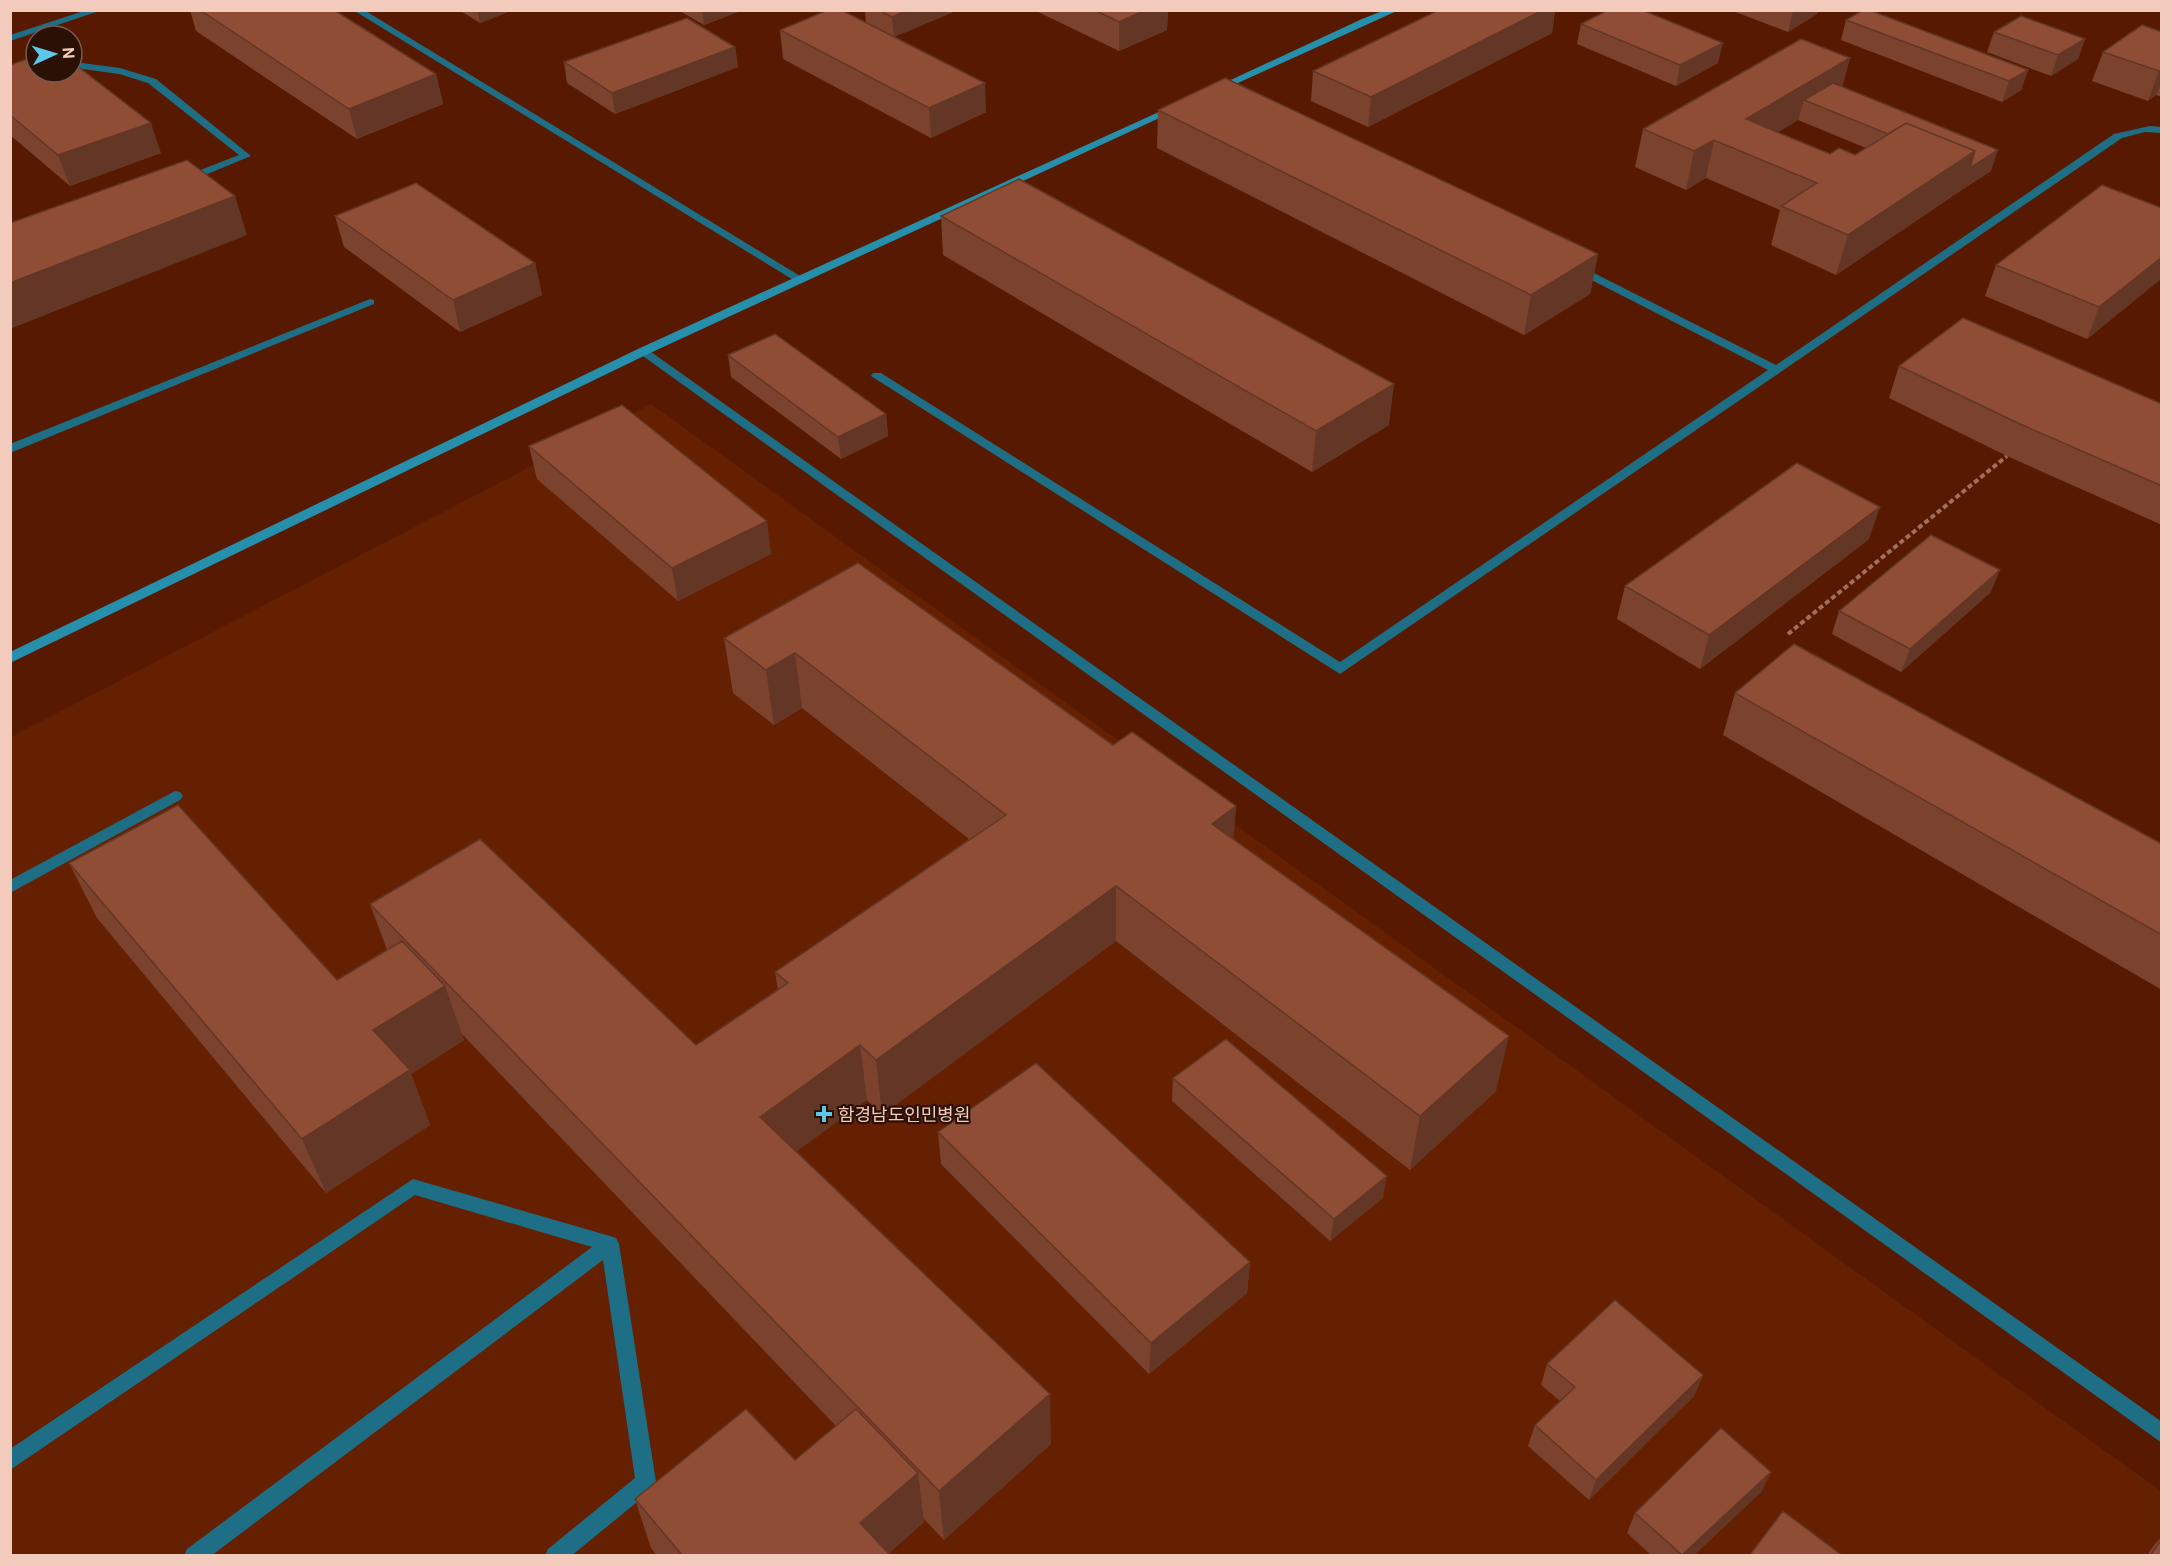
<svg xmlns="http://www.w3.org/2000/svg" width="2172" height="1566" font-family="Roboto,'Noto Sans KR',sans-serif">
<rect width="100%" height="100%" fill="#571a00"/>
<path fill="#652001" d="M 651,404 L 2162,1492 L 2161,1556 L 11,1556 L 11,737 Z"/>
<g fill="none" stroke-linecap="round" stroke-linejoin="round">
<path stroke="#a26f5b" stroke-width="4" stroke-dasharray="5 3" stroke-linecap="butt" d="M 1788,634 L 2007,456"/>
<path fill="#1e6f85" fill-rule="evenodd" d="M 82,63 L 120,68 L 156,79 L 251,156 L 188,182 L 180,182 L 180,178 L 239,155 L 148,83 L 119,74 L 83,69 L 68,72 L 72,72 L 72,67 Z
M 2150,126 L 2162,127 L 2162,133 L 2145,132 L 2122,138 L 1340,674 L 871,376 L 873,373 L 881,373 L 1340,662 L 1768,370 L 1572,270 L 1572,266 L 1580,266 L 1776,365 L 2114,134 Z
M 370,299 L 374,300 L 374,304 L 10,453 L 10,444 Z
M 175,791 L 180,792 L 183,796 L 180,800 L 10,893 L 10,880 Z
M 413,1179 L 610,1236 L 616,1238 L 619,1244 L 656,1482 L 653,1489 L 571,1556 L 545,1556 L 548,1549 L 635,1478 L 603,1260 L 211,1556 L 184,1556 L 187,1549 L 592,1247 L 415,1195 L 10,1470 L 10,1449 Z"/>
<path fill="#1e6f85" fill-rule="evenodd" d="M 87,10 L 102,10 L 10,41 L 10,35 Z
M 353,10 L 364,10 L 805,279 L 799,282 L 795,281 Z
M 644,347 L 2162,1422 L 2162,1443 L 640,354 L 640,348 Z"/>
<path fill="#268fab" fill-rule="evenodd" d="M 1385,10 L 1399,10 L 1218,92 L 1209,90 L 1362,19 Z
M 1172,106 L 1181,108 L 648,354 L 10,663 L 10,652 L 640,348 Z"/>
</g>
<path fill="#7b422e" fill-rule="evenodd" d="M 190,10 L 334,10 L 436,74 L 443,104 L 357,139 L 196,31 Z
M 459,10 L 513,10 L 480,23 Z
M 678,10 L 743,10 L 704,25 Z
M 865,10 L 958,10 L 894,37 L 986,112 L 931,138 L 783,59 L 780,30 L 866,23 Z
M 1034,10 L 1168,10 L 1167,30 L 1119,51 Z
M 1439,10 L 1555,10 L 1552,33 L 1368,127 L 1311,101 L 1313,71 Z
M 1730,10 L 1818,10 L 1817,14 L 1788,32 Z
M 1846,20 L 2028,70 L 2021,90 L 2002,102 L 1841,40 Z
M 1581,24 L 1718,63 L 1676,86 L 1577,44 Z
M 1994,32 L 2085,39 L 2078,59 L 2051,76 L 1987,52 Z
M 2162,32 L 2162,97 L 2156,95 L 2148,101 L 2092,81 L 2103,52 Z
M 735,47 L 738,67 L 615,114 L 567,83 L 564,62 Z
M 1850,58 L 1842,87 L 1991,171 L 1963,189 L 1836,275 L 1771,245 L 1780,210 L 1706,178 L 1686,190 L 1635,167 L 1643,129 ZM 1798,120 L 1866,148 L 1855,155 L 1830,154 L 1778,132 Z
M 10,65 L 161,153 L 70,186 L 10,135 Z
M 1158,110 L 1598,254 L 1590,294 L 1524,335 L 1157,148 Z
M 2162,208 L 2162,278 L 2087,339 L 1985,296 L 1996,265 Z
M 335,216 L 535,263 L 542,295 L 460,332 L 344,247 Z
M 941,216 L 1389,425 L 1312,472 L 943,255 Z
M 728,355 L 886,414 L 888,436 L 841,459 L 731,377 Z
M 1899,366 L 2162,404 L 2162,525 L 2007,456 L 1889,398 Z
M 529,446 L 771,554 L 678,601 L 537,479 Z
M 1869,539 L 1700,669 L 1617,619 L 1625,586 Z
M 858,563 L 1113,745 L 1236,806 L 1233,839 L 1496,1091 L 1410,1170 L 1116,941 L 882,1115 L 867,1100 L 796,1151 L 1051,1444 L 944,1540 L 923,1518 L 924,1522 L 889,1553 L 891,1556 L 657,1556 L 651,1548 L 635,1499 L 795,1460 L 836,1426 L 461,1033 L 464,1040 L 411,1074 L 430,1125 L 326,1193 L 97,918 L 69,863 L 337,980 L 387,950 L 370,904 L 696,1045 L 778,990 L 775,972 L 969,839 L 802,708 L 774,725 L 733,693 L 724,638 Z
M 1991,592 L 1901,672 L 1832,634 L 1839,611 Z
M 1735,693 L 2162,844 L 2162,990 L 1723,735 Z
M 1173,1078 L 1383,1198 L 1330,1241 L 1172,1101 Z
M 938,1132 L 1250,1262 L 1247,1293 L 1149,1374 L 941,1164 Z
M 1547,1364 L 1703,1375 L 1694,1396 L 1589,1500 L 1528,1446 L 1535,1425 L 1560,1401 L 1541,1385 Z
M 1771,1472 L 1761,1492 L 1693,1556 L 1652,1556 L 1627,1533 L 1635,1513 Z
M 2162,1536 L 2162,1556 L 2147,1556 L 2151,1549 Z"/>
<path fill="#643625" d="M 477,10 L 513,10 L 480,23 Z
M 702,10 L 743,10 L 704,25 Z
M 908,10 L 958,10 L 894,37 L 892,17 Z
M 1145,10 L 1168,10 L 1167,30 L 1119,51 L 1119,22 Z
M 1543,10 L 1555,10 L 1552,33 L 1368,127 L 1371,97 Z
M 1795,10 L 1818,10 L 1817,14 L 1788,32 L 1793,12 Z
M 2085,39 L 2078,59 L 2051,76 L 2058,55 Z
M 1723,43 L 1718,63 L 1676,86 L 1680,65 Z
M 735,47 L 738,67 L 615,114 L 612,93 Z
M 1850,58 L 1840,95 L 1804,100 L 1798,120 L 1745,152 L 1746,119 Z
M 2028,70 L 2021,90 L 2002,102 L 2009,81 Z
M 2162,70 L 2162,82 L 2156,95 L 2148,101 L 2159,71 Z
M 436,74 L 443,104 L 357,139 L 349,109 Z
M 985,83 L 986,112 L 931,138 L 929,108 Z
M 151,123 L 161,153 L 70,186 L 58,155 Z
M 1714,140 L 1706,178 L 1686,190 L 1694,151 Z
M 1998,150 L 1991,171 L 1963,189 L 1836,275 L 1848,235 L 1975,151 Z
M 235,196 L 247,235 L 10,329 L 10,283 Z
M 1598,254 L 1590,294 L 1524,335 L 1531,295 Z
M 2162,257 L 2162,278 L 2087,339 L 2099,307 Z
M 535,263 L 542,295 L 460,332 L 453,300 Z
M 1394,384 L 1389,425 L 1312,472 L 1316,431 Z
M 886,414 L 888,436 L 841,459 L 838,437 Z
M 1880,507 L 1869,539 L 1700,669 L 1709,635 Z
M 767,521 L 771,554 L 678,601 L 672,568 Z
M 2000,570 L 1991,592 L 1901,672 L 1910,649 Z
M 795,653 L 802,708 L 774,725 L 766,670 Z
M 1236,806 L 1232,861 L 1212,824 Z
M 1116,886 L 1116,941 L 882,1115 L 876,1060 Z
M 445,986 L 464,1040 L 411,1074 L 430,1125 L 326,1193 L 302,1139 L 373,1030 Z
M 1509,1036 L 1496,1091 L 1410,1170 L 1420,1116 Z
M 860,1045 L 867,1100 L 770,1171 L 760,1117 Z
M 1387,1176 L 1383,1198 L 1330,1241 L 1334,1219 Z
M 1250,1262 L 1247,1293 L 1149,1374 L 1151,1343 Z
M 1703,1375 L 1694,1396 L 1589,1500 L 1596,1480 Z
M 1050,1394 L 1051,1444 L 944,1540 L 939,1491 Z
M 1771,1472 L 1761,1492 L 1693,1556 L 1681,1556 Z
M 918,1473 L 924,1522 L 886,1556 L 860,1523 Z"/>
<path fill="#8f4d35" stroke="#643625" stroke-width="1.5" d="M 200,10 L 334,10 L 436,74 L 349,109 Z
M 828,10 L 841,10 L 985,83 L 929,108 L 780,30 Z
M 879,10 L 908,10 L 892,17 Z
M 1095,10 L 1145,10 L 1119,22 Z
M 1439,10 L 1543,10 L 1371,97 L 1313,71 Z
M 1608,10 L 1642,10 L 1723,43 L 1680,65 L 1581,24 Z
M 1863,10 L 1869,10 L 2028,70 L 2009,81 L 1846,20 Z
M 2021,16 L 2085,39 L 2058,55 L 1994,32 Z
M 687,18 L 735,47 L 612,93 L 564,62 Z
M 2142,25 L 2162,32 L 2162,70 L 2159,71 L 2103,52 Z
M 1801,39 L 1850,58 L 1746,119 L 1830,154 L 1839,148 L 1855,155 L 1906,123 L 1975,151 L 1848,235 L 1781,206 L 1817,183 L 1714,140 L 1694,151 L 1643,129 Z
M 36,56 L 36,72 L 72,72 L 72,62 L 151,123 L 58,155 L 10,115 L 10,65 Z
M 1225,78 L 1598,254 L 1531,295 L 1158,110 Z
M 1833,83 L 1998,150 L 1970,168 L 1975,151 L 1906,123 L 1888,134 L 1804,100 Z
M 187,160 L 235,196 L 10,283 L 10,223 Z
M 1019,179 L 1394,384 L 1316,431 L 941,216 Z
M 416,183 L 535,263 L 453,300 L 335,216 Z
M 2102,185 L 2162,208 L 2162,257 L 2099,307 L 1996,265 Z
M 1963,318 L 2162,404 L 2162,486 L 2020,424 L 1899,366 Z
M 775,334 L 886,414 L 838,437 L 728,355 Z
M 622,405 L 767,521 L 672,568 L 529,446 Z
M 1797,463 L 1880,507 L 1709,635 L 1625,586 Z
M 1931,535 L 2000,570 L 1910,649 L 1839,611 Z
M 858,563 L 1113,745 L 1132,732 L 1236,806 L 1212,824 L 1509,1036 L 1420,1116 L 1116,886 L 876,1060 L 860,1045 L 760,1117 L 1050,1394 L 939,1491 L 370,904 L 480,839 L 696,1045 L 788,983 L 775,972 L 1006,815 L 795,653 L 766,670 L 724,638 Z
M 1794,644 L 2162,844 L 2162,935 L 1735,693 Z
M 178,805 L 337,980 L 402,941 L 445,986 L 373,1030 L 410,1070 L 302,1139 L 69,863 Z
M 1226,1039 L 1387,1176 L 1334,1219 L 1173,1078 Z
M 1036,1063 L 1250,1262 L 1151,1343 L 938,1132 Z
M 1615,1300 L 1703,1375 L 1596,1480 L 1535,1425 L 1575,1387 L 1547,1364 Z
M 746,1409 L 795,1460 L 856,1409 L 918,1473 L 860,1523 L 891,1556 L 683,1556 L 635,1499 Z
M 1721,1428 L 1771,1472 L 1682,1555 L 1635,1513 Z
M 1783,1511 L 1843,1556 L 1749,1556 Z
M 2162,1539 L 2162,1556 L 2150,1556 Z"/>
<path fill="#5cc7e8" stroke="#2b1006" stroke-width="2" d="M821 1105h6v6h6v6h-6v6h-6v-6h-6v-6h6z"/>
<g text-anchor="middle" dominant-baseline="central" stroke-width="4.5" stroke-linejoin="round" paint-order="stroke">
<g font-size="18" fill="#f2cbbd" stroke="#2b1006" text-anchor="start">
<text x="838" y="1114">함경남도인민병원</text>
</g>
</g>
<rect width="2172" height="1566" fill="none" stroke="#f2cbbd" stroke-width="24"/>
<g transform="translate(54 54) rotate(86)"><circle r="28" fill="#2b1006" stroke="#7b5b4f" stroke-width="1.5"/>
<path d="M0-4.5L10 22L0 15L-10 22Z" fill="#5cc7e8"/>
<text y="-9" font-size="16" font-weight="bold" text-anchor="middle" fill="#f2cbbd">N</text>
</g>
</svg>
